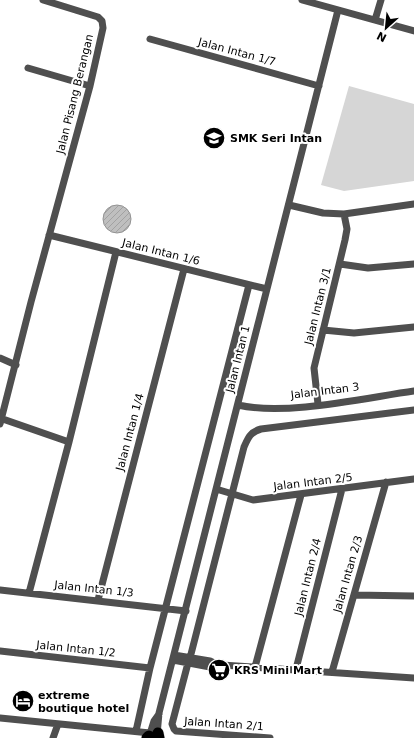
<svg xmlns="http://www.w3.org/2000/svg" width="414" height="738" font-family="'DejaVu Sans',sans-serif">
<defs>
<pattern id="building-hatch" width="6" height="6" patternUnits="userSpaceOnUse"><rect width="6" height="6" fill="#bfbfbf"/><path d="M-1 1l2-2M0 6l6-6M5 7l2-2" fill="none" stroke="#a2a2a2"/></pattern>
</defs>
<rect width="100%" height="100%" fill="#fff"/>
<path fill="#d6d6d6" d="M 349,86 L 414,104 L 414,181 L 344,191 L 321,185 Z"/>
<path fill="url(#building-hatch)" stroke="#939393" d="M103 219a14 14 0 1 1 28 0a14 14 0 1 1-28 0Z"/>
<g fill="none" stroke-linecap="round" stroke-linejoin="round">
<g stroke="#dbdbdb" stroke-width="12">
<path id="trunk" d="M 158,733 L 159,738
M 147,738 L 149,736"/>
</g>
<path stroke="#4f4f4f" stroke-width="7" d="M 302,0 L 414,31
M 375,20 L 381,0
M 150,39 L 319,86
M 28,68 L 90,86
M 289,205 L 323,213 L 344,214 L 414,204
M 49,235 L 267,289
M 340,264 L 368,268 L 414,264
M 323,330 L 354,333 L 414,327
M 0,358 L 16,365
M 318,404 L 314,368 L 345,240 L 347,229 L 344,214
M 238,405 C 286,416 364,398 414,391
M 0,418 L 69,442
M 0,424 L 31,302 L 90,86 L 103,28 L 102,21 L 98,17 L 43,0
M 216,489 L 253,500 L 414,479
M 0,590 L 186,611
M 29,593 L 69,442 L 116,252
M 354,595 L 414,596
M 98,600 L 184,269
M 0,651 L 150,668
M 174,655 L 210,661 L 216,664
M 190,658 L 244,447 C 248,438 250,432 261,429 L 414,410
M 173,660 L 210,667 L 222,665 L 414,678
M 188,663 L 172,724 L 174,729 L 176,731 L 270,738
M 255,667 L 301,495
M 296,669 L 342,489
M 332,672 L 386,482
M 0,718 L 150,733
M 136,731 L 150,668 L 249,285
M 157,735 L 159,713 L 338,10
M 149,737 L 154,721 L 159,714
M 53,738 L 58,724"/>
<use href="#trunk" stroke="#000" stroke-width="11"/>
</g>
<defs>
<g id="school-disc" transform="scale(1.15)"><circle r="9.5" fill="#000" stroke="#fff"/><path d="M0-5L7-2L0 1L-7-2ZM-4 1L0 2.5L4 1V4Q0 6-4 4Z" fill="#fff"/></g>
<g id="supermarket-disc" transform="scale(1.15)"><circle r="9.5" fill="#000" stroke="#fff"/><path d="M-6-5.5h2.5l.6 2H6L4.5 2H-2.5L-4.4-4H-6ZM-1.5 3.2a1.3 1.3 0 1 0 .1 0ZM3 3.2a1.3 1.3 0 1 0 .1 0Z" fill="#fff"/></g>
<g id="hotel-disc" transform="scale(1.15)"><circle r="9.5" fill="#000" stroke="#fff"/><path d="M-6-4.5h1.5V1H6V5H4.5V3h-9V5H-6ZM-4 0a1.8 1.8 0 1 1 3.6 0ZM.5 0V-2.5h3Q6-2.5 6 0Z" fill="#fff"/></g>
</defs>
<g fill-rule="evenodd">
<use href="#school-disc" x="214" y="138"/>
<use href="#supermarket-disc" x="219" y="670"/>
<use href="#hotel-disc" x="23" y="701"/>
</g>
<g text-anchor="middle" dominant-baseline="central" stroke-width="4" stroke-linejoin="round" paint-order="stroke">
<g font-size="11" fill="#000" stroke="#fff">
<text transform="translate(237 52) rotate(15)">Jalan Intan 1/7</text>
<text transform="translate(75 94) rotate(-76)">Jalan Pisang Berangan</text>
<text transform="translate(161 252) rotate(14)">Jalan Intan 1/6</text>
<text transform="translate(318 306) rotate(-76)">Jalan Intan 3/1</text>
<text transform="translate(238 359) rotate(-76)">Jalan Intan 1</text>
<text transform="translate(325 391) rotate(-7)">Jalan Intan 3</text>
<text transform="translate(130 432) rotate(-75)">Jalan Intan 1/4</text>
<text transform="translate(313 482) rotate(-7)">Jalan Intan 2/5</text>
<text transform="translate(348 574) rotate(-74)">Jalan Intan 2/3</text>
<text transform="translate(308 577) rotate(-76)">Jalan Intan 2/4</text>
<text transform="translate(94 589) rotate(6)">Jalan Intan 1/3</text>
<text transform="translate(76 649) rotate(6)">Jalan Intan 1/2</text>
<text transform="translate(224 724) rotate(4)">Jalan Intan 2/1</text>
</g>
<g font-size="11" font-weight="bold" fill="#000" stroke="#fff" text-anchor="start">
<text x="230" y="138">SMK Seri Intan</text>
<text x="234" y="670">KRS Mini Mart</text>
<text x="38" y="695">extreme<tspan x="38" dy="13">boutique hotel</tspan></text>
</g>
</g>
<g transform="translate(386 28) rotate(207)" stroke="#ffffff" stroke-width="3" paint-order="stroke">
<path d="M0-3L7 15L0 10L-7 15Z" fill="#000000"/>
<text y="-6" font-size="11" font-weight="bold" text-anchor="middle" fill="#000000">N</text>
</g>
</svg>
